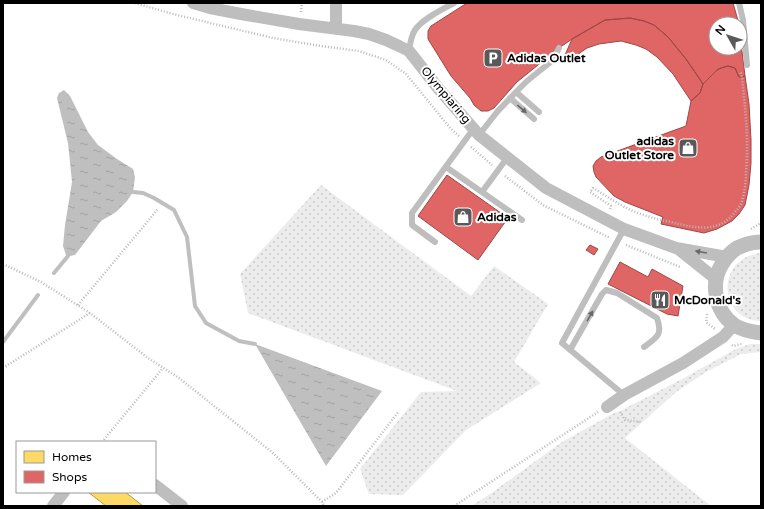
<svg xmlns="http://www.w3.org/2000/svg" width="764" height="509" font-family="'Varela Round',sans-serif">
<defs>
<pattern id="grass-dots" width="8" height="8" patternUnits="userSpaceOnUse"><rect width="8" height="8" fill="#ececec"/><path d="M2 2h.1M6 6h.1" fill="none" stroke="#c9c9c9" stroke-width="1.8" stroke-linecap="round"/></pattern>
<pattern id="water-ripples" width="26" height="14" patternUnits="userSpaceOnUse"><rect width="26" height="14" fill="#bfbfbf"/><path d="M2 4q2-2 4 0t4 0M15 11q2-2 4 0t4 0" fill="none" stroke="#a2a2a2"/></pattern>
</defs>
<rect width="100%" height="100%" fill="#fff"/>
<path fill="url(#grass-dots)" d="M 321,185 L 471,296 L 494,266 L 548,304 L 514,362 L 541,383 L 466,430 L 403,495 L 369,494 L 360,469 L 421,392 L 457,391 L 248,313 L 240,274 Z
M 761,253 L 761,321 C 718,320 715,258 761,253 Z
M 750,344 L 761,344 L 761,352 L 741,354 L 706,372 L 676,392 L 625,438 L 711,506 L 471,506 L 490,494 L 562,442 L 612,414 L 620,411 L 684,378 L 736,349 Z"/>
<path fill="url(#water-ripples)" d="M 64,90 L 70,96 L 88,132 L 98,145 L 117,159 L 133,169 L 135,177 L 133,192 L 127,201 L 116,212 L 101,221 L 75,255 L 70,256 L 66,255 L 63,246 L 65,225 L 72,182 L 68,143 L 57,98 L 59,93 Z
M 255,344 L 382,391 L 326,466 Z"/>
<path fill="#ffd966" stroke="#b29847" d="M 88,492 L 125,492 L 143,506 L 106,506 Z"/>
<path fill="#e06666" stroke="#9d4747" d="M 467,3 L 733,3 L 739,24 L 716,24 L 716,48 L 740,48 L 740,35 L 745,76 L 739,77 L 735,68 L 728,66 L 721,68 L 717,70 L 703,84 L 686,59 L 668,37 L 654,25 L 644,21 L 630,18 L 605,20 L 572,39 L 559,48 L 517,82 L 494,108 L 488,111 L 481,111 L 474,105 L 470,98 L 451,76 L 428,39 L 428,31 L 431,26 Z
M 630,18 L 644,21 L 654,25 L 668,37 L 686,59 L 703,84 L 700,93 L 691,101 L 673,74 L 657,57 L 646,49 L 636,45 L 621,41 L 599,44 L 587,48 L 574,57 L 562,62 L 572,39 L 605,20 Z
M 728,66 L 735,68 L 739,77 L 745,76 L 749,104 L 751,140 L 751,163 L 749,185 L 745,205 L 739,214 L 732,221 L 717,229 L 704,233 L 661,224 L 663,217 L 625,202 L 614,196 L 596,177 L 594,172 L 593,166 L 596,161 L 601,157 L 686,126 L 691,101 L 700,93 L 703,84 L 717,70 L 721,68 Z
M 447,175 L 508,218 L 478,260 L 418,216 Z
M 590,245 L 598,249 L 594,255 L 586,250 Z
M 620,262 L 648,277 L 652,269 L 683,286 L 678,316 L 667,314 L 608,284 Z"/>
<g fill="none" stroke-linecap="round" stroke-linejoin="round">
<path stroke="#bfbfbf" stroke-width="4" d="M 133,192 L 143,193 L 154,198 L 174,210 L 187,237 L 195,306 L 206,323 L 239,341 L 255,344
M 54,273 L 68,256
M 3,342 L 38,295"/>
<path stroke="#b9b9b9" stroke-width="2.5" stroke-dasharray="1 2" stroke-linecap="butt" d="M 135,3 L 173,14 L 273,38 L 321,46 L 359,51 L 386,60 L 406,74 L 451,129 L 459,136
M 301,12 L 302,3
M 471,147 L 492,165
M 505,176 L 543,205 L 610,238
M 610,209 L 611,206 L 590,192 L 593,188 C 608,197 622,207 638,213 C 649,217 660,220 671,222 C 694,228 719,234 735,212 C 738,209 741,205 742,201 C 745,191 746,181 746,171 C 749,139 745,108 742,77 L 740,71
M 751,229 L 761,223
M 626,245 L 680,267
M 3,264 L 41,282 L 90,313 L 148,358 L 179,378 L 273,453 L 322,502 L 324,506
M 78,305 L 158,209
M 707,314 L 706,322 L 715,329
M 732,345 L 733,346 L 742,344
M 3,368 L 90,313
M 620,412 L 625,420 L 642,422
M 102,442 L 163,368
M 322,502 L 336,493 L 399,411
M 454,506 L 598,412"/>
<path stroke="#bebebe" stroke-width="6" d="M 739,3 L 743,20 L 747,65
M 409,51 C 410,44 411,36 415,30 C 422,19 443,9 454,3
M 516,92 L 539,112
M 510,98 L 534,119
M 479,135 L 497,112 L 516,92 L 527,81 L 553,60 L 559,48
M 446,167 L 522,220
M 482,192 L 507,158
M 435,242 L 412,225 L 412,213 L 474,128
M 570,350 L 602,294 L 606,290 L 617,293 L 657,318 C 663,335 657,337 644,347
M 624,395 L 562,343 L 624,229"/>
<path stroke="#bebebe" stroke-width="12" d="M 193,3 L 210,8 L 241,14 L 299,24 L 354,31 L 369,34 L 386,40 L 399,46 L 409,51 L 438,88 L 479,135 L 546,188 L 624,229 L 676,248 L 727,257
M 336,3 L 336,29
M 677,248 L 716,279
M 607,407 L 624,395 L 683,363 L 723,337 L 734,325
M 155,485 L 182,506
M 53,506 L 64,492"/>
<path stroke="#bebebe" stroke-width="15" d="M 761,242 C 753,242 745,244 737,248 C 731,252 726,257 722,264 C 710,283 715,311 734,325 C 742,330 752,332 761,333"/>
</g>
<defs><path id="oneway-solid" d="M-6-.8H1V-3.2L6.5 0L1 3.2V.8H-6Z"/></defs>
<g fill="#686868">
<use href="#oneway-solid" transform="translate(522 109) rotate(40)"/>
<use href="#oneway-solid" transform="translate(701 252) rotate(-170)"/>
<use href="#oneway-solid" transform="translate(590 316) rotate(-60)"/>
</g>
<defs>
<g id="parking-square" transform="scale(1)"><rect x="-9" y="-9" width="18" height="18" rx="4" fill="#595959" stroke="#fff"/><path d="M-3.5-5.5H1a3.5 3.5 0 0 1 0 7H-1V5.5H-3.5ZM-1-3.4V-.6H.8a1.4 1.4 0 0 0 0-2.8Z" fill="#fff"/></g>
<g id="shop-square" transform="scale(1)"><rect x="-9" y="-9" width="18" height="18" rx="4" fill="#595959" stroke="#fff"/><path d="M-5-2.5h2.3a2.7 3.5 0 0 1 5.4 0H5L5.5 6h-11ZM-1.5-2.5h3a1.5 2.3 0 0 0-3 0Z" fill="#fff"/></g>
<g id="restaurant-square" transform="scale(1)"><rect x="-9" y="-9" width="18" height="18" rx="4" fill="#595959" stroke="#fff"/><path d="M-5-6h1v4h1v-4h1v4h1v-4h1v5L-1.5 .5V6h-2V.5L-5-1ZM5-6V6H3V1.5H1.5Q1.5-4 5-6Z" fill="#fff"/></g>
</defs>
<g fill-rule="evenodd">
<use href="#parking-square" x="493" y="58"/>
<use href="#shop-square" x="688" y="148"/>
<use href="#shop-square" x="463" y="217"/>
<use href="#restaurant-square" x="660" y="300"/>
</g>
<g text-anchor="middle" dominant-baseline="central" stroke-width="4" stroke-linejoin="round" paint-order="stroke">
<g font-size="12" font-weight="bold" fill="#000" stroke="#fff" text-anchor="start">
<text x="507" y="58">Adidas Outlet</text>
<text x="674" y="141" text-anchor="end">adidas<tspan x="674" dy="14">Outlet Store</tspan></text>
<text x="477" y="217">Adidas</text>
<text x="674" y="300">McDonald's</text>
</g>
<g font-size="12" fill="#000" stroke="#fff">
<text transform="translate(446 95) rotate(50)">Olympiaring</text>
</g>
</g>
<rect width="764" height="509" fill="none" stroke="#000000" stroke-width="8"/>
<rect x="16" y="441" width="140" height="52" fill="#ffffff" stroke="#999999"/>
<rect x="24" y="451" width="20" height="12" fill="#ffd966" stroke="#999999"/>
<text x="52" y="461" font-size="12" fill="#000000">Homes</text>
<rect x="24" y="471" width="20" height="12" fill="#e06666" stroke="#999999"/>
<text x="52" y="481" font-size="12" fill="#000000">Shops</text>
<g transform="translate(728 36) rotate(309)"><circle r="19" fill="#ffffff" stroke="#999999"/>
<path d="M0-3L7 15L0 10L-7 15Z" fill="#595959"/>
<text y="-6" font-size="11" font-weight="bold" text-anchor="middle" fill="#000000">N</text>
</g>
</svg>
